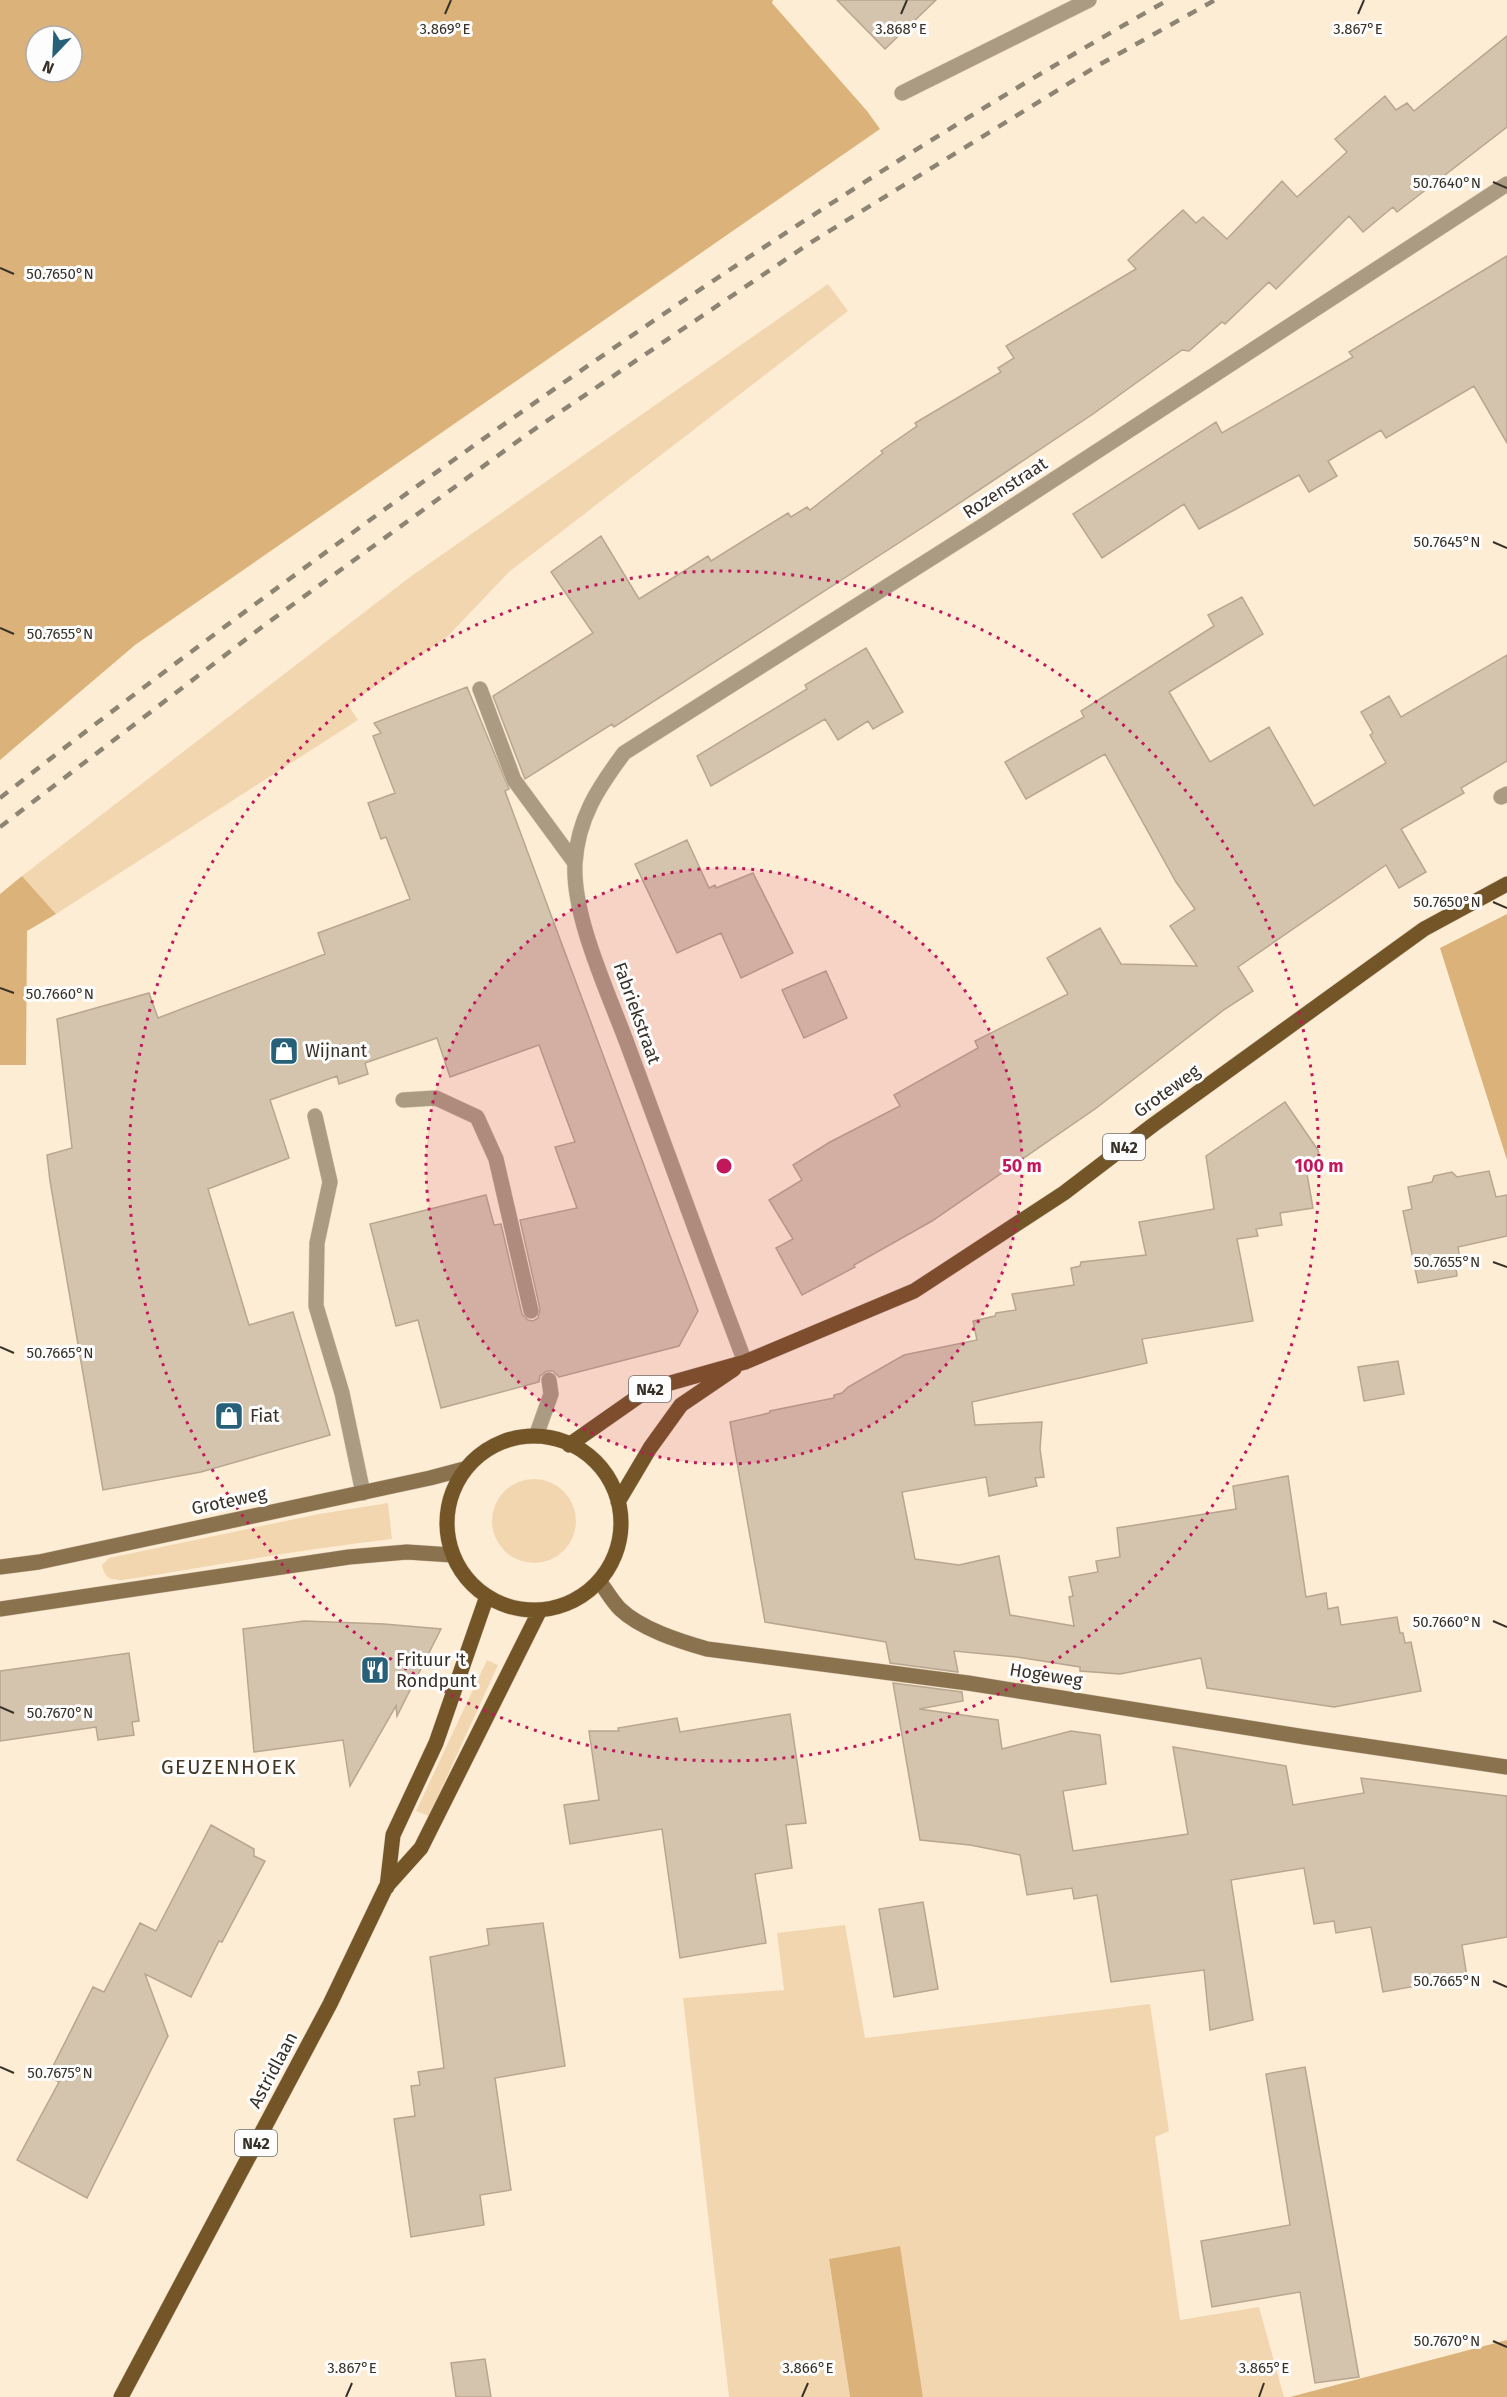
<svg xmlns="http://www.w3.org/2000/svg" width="1507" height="2397" font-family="'Fira Sans',sans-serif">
<rect width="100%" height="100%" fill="#feedd5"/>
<path fill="#f2d6b0" d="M 828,284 L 848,311 L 509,572 L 447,637 L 348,705 L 358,720 L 56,914 L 22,876 L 410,577 Z
M492 1521a42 42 0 1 1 84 0a42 42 0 1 1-84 0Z
M 388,1503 L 392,1539 C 302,1549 213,1566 123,1580 C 111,1580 105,1579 102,1565 L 109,1558 L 319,1514 Z
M 487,1660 L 498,1665 L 429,1816 L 416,1811 Z
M 845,1925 L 865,2038 L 1150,2004 L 1169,2131 L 1155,2137 L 1180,2320 L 1259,2307 L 1284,2397 L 923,2397 L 899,2246 L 829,2259 L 850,2397 L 729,2397 L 683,1998 L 784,1990 L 777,1933 Z"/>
<path fill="#dbb279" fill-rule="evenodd" d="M 0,0 L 773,0 L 772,3 L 867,111 L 880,129 L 135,645 L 0,760 ZM 36,36 L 72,36 L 72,72 L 36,72 Z
M 22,876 L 56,914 L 27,931 L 26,1065 L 0,1065 L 0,894 Z
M 1507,914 L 1507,1160 L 1440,948 Z
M 900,2246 L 923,2397 L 850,2397 L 829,2259 Z
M 1507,2340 L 1507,2397 L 1290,2397 Z"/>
<path fill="#d5c4ad" stroke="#b7a690" stroke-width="1.5" d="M 837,0 L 936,0 L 885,49 Z
M 1507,36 L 1507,127 L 1397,212 L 1393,207 L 1363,232 L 1349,216 L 1276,289 L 1269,282 L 1225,324 L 1222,322 L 1189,351 L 1182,350 L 1093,414 L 928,524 L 614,727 L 612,724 L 525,779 L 493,696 L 593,633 L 551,572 L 601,536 L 639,599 L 708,556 L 711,561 L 788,513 L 791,517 L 807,507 L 810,510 L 883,453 L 881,451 L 917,426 L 915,423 L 1001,372 L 998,368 L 1014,358 L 1006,346 L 1136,269 L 1128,260 L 1183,210 L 1196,223 L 1203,217 L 1227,239 L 1282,181 L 1297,197 L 1347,152 L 1335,139 L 1385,96 L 1396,110 L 1407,103 L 1414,111 Z
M 1507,256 L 1507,443 L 1474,386 L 1386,438 L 1381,430 L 1328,461 L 1337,476 L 1309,492 L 1299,475 L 1199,529 L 1184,504 L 1102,558 L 1073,514 L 1216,422 L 1222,433 L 1353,357 L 1349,352 Z
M 1242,597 L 1263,634 L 1169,692 L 1210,762 L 1269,727 L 1314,806 L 1386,763 L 1370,735 L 1373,733 L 1361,712 L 1389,696 L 1401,717 L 1507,655 L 1507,761 L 1461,788 L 1464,793 L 1401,829 L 1426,872 L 1399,888 L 1386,865 L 1238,967 L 1253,991 L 1225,1009 L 1095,1109 L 932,1221 L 854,1265 L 855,1267 L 802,1295 L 776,1248 L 793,1239 L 769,1200 L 802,1180 L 793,1165 L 830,1142 L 900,1106 L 894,1095 L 978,1048 L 975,1041 L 1068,994 L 1047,958 L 1100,928 L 1121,964 L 1197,966 L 1170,926 L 1195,909 L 1176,882 L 1105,754 L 1026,799 L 1005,762 L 1084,717 L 1081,711 L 1214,626 L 1208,615 Z
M 866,648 L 903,712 L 873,729 L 868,721 L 838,740 L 825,719 L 711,786 L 697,756 L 807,689 L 805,685 Z
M 467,687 L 509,789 L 505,791 L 698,1311 L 679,1346 L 559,1377 L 553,1371 L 547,1371 L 540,1376 L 539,1382 L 441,1408 L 418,1320 L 396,1326 L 370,1224 L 486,1195 L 494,1225 L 501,1224 L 522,1314 L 528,1320 L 533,1321 L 538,1318 L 540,1309 L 520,1220 L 577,1208 L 555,1147 L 575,1142 L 539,1045 L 450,1077 L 437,1038 L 365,1063 L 368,1074 L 339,1084 L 337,1076 L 270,1100 L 289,1158 L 208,1189 L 249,1325 L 293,1312 L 330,1435 L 201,1472 L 103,1490 L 50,1181 L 47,1155 L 72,1148 L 57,1019 L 149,993 L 158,1018 L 325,954 L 318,933 L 410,899 L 386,837 L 381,839 L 368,803 L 395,793 L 373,736 L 381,733 L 374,723 Z
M 687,840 L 709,888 L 715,885 L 716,888 L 753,873 L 793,953 L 741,978 L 721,933 L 677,953 L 635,864 Z
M 826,971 L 847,1018 L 804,1038 L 782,990 Z
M 1285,1102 L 1318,1150 L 1321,1165 L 1307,1174 L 1313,1208 L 1280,1213 L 1282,1225 L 1256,1229 L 1258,1236 L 1237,1239 L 1253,1321 L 1142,1339 L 1147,1363 L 972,1402 L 975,1425 L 1042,1422 L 1040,1449 L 1044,1477 L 1035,1478 L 1037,1486 L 989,1496 L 986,1477 L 902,1492 L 915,1559 L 959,1565 L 999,1556 L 1010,1615 L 1074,1626 L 1069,1597 L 1073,1596 L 1069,1577 L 1098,1572 L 1096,1561 L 1120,1557 L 1117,1528 L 1236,1509 L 1233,1486 L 1288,1476 L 1306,1597 L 1326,1593 L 1328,1609 L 1338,1607 L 1341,1625 L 1397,1617 L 1400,1633 L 1403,1633 L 1405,1643 L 1411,1642 L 1421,1691 L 1334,1707 L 1207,1688 L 1201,1658 L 1120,1674 L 1080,1671 L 1080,1667 L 1017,1657 L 954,1651 L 958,1672 L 890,1663 L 886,1642 L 765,1622 L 730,1422 L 769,1413 L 770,1411 L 834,1398 L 834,1395 L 842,1393 L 848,1387 L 904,1355 L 977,1340 L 973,1321 L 995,1316 L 996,1313 L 1016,1310 L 1012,1294 L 1074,1285 L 1071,1268 L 1080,1266 L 1081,1262 L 1146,1255 L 1139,1222 L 1214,1209 L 1206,1156 Z
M 1489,1171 L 1496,1197 L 1507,1195 L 1507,1236 L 1458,1247 L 1460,1259 L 1455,1260 L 1457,1276 L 1418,1283 L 1403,1211 L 1412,1209 L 1408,1187 L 1432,1182 L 1434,1176 L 1452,1172 L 1457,1177 Z
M 1398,1361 L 1404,1394 L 1364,1401 L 1358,1367 Z
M 304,1621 L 384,1624 L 441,1629 L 397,1716 L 396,1706 L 350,1786 L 343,1740 L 254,1752 L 243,1629 Z
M 129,1653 L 139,1721 L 132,1722 L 134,1735 L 98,1740 L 96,1727 L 0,1741 L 0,1671 Z
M 893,1683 L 962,1692 L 963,1701 L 919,1709 L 998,1720 L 1002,1749 L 1071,1731 L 1100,1735 L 1106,1784 L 1063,1791 L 1073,1851 L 1188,1834 L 1173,1747 L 1286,1766 L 1293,1805 L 1364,1793 L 1361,1778 L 1507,1796 L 1507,1937 L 1462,1945 L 1467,1977 L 1383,1992 L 1371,1927 L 1336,1933 L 1334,1921 L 1314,1924 L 1304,1868 L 1231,1880 L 1253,2020 L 1210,2030 L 1204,1970 L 1111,1982 L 1097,1895 L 1074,1899 L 1072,1888 L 1027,1895 L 1020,1855 L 970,1845 L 920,1840 Z
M 790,1714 L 806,1823 L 786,1825 L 792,1868 L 755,1874 L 766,1943 L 680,1958 L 662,1829 L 570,1844 L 564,1805 L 599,1800 L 589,1731 L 619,1731 L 618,1728 L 677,1718 L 680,1732 Z
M 211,1825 L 254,1849 L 254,1856 L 265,1861 L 222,1942 L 219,1941 L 191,1997 L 145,1974 L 168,2036 L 87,2198 L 17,2160 L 59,2082 L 48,2076 L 93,1987 L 104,1992 L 140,1923 L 156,1931 Z
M 923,1902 L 938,1989 L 894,1997 L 879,1909 Z
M 543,1923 L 565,2066 L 495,2078 L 511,2190 L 480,2195 L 484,2225 L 411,2237 L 394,2119 L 415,2116 L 411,2086 L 420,2085 L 418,2072 L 444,2068 L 430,1957 L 489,1945 L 487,1929 Z
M 1305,2067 L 1359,2377 L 1315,2383 L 1300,2292 L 1212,2307 L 1201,2241 L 1290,2225 L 1266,2074 Z
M 485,2359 L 491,2397 L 456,2397 L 451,2363 Z"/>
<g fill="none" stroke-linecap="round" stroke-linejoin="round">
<g stroke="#dacbb6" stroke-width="16">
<path id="lane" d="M 403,1100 L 436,1098 L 477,1117 L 496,1159 L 531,1311
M 315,1116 L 330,1182 L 317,1243 L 316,1306 L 342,1393 L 363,1493
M 536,1436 L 551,1394 L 549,1380"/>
</g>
<g stroke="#dacbb6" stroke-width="16">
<path id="street" d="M 902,93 L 1089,0
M 480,689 L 514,780 L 575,863
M 1501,797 L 1507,794
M 745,1362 C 705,1257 667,1151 628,1046 C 609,994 572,917 575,863 C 578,818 598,788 624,753 L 987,523 L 1507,184"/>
</g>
<g stroke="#dacbb6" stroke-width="16">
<path id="secondary" d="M 0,1567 L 39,1562 L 430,1478 L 464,1469
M 600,1582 C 606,1590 612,1601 620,1609 C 641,1629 679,1641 707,1649 L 968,1683 L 1305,1737 L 1507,1767
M 0,1609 L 349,1557 L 407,1552 L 452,1555"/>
</g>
<g stroke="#dacbb6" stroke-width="16">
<path id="primary" d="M447 1523a87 87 0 1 1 174 0a87 87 0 1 1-174 0Z
M 569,1445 L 649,1389 L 745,1362 L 914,1291 L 1064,1193 L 1153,1125 L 1424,929 L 1507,884
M 618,1502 L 650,1448 L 681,1405 L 734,1369
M 387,1887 L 393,1835 L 436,1743 L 487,1596
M 121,2397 L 330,2004 L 386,1887 L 421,1848 L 540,1610"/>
</g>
<use href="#lane" stroke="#ac9b83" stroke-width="15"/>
<use href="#street" stroke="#ac9b83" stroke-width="15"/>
<use href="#secondary" stroke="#8b724e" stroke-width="15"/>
<use href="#primary" stroke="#735527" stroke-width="15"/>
<path stroke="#8e8474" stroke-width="4.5" stroke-dasharray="10 10" stroke-linecap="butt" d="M 0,798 C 121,703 245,611 370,520 C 627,334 891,156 1168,0
M 0,827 L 262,627 L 529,433 L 810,243 L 1097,66 L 1215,0"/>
</g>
<path fill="none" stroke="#373128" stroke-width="2" d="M 445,14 L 451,0M 901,14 L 907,0M 1358,14 L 1364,0M 1493,182 L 1507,188M 0,268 L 14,274M 1493,542 L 1507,548M 0,628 L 14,634M 1493,902 L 1507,908M 0,988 L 14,993M 1493,1262 L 1507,1267M 0,1347 L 14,1353M 1493,1621 L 1507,1627M 0,1707 L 14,1713M 1493,1981 L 1507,1987M 0,2067 L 14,2073M 1493,2341 L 1507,2347M 346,2397 L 352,2383M 802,2397 L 808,2383M 1259,2397 L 1264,2383"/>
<circle cx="724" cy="1166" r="298" fill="#c2185b" fill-opacity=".12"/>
<g fill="none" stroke="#c2185b" stroke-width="3" stroke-dasharray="3 6">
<circle cx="724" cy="1166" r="298"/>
<circle cx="724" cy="1166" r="595"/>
</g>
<defs>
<g id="shop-square" transform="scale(1.5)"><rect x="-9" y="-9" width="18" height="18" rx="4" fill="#266079" stroke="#fdfdfd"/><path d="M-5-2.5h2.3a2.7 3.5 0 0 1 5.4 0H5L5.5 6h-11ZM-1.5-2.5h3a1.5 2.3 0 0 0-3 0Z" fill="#fff"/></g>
<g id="restaurant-square" transform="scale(1.5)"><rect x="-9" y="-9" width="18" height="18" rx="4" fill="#266079" stroke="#fdfdfd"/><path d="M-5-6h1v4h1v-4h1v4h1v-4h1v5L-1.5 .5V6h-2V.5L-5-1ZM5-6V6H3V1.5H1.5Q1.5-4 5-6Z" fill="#fff"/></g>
</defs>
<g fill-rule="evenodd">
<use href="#shop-square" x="284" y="1051"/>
<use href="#shop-square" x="229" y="1416"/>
<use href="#restaurant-square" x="375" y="1670"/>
</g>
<g text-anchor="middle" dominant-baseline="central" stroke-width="6" stroke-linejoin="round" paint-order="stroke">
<g fill="#fdfdfd" stroke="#726e68" stroke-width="1.5">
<rect x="1103" y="1134" width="42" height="26" rx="4.5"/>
<rect x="629" y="1376" width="42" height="26" rx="4.5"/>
<rect x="235" y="2130" width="42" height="26" rx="4.5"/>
</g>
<g font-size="16" font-weight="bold" fill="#373128">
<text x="1124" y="1147">N42</text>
<text x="650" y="1389">N42</text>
<text x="256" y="2143">N42</text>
</g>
<g font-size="18" fill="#373128" stroke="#fdfdfd">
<text transform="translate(1005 488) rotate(-33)">Rozenstraat</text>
<text transform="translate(637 1013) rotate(70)">Fabriekstraat</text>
<text transform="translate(1167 1091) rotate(-36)">Groteweg</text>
<text transform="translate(229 1501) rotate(-12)">Groteweg</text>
<text transform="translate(1046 1675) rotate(9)">Hogeweg</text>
<text transform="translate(273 2070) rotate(-62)">Astridlaan</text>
</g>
<g font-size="18" fill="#373128" stroke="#fdfdfd" text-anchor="start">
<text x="305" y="1051">Wijnant</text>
<text x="250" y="1416">Fiat</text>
<text x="396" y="1660">Frituur 't<tspan x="396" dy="21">Rondpunt</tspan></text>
</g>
<g font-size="20" letter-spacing="1.5" fill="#423522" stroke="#fdfdfd">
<text x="229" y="1767">GEUZENHOEK</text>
</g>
</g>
<g font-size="15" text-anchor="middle" fill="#373128" stroke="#fdfdfd" stroke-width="6" stroke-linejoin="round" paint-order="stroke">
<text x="901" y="34">3.868°E</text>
<text x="1358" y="34">3.867°E</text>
<text x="445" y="34">3.869°E</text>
<text x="1447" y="188">50.7640°N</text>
<text x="60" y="279">50.7650°N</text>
<text x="1447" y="547">50.7645°N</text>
<text x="60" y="639">50.7655°N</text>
<text x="1447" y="907">50.7650°N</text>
<text x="60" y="999">50.7660°N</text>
<text x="1447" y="1267">50.7655°N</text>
<text x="60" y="1358">50.7665°N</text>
<text x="1447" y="1627">50.7660°N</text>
<text x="60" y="1718">50.7670°N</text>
<text x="1447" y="1986">50.7665°N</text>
<text x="60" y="2078">50.7675°N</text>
<text x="1447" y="2346">50.7670°N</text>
<text x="352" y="2373">3.867°E</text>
<text x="808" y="2373">3.866°E</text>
<text x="1264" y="2373">3.865°E</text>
</g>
<circle cx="724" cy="1166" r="9" fill="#c2185b" stroke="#fdfdfd" stroke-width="3"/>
<g font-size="18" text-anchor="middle" font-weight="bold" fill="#c2185b" stroke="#fdfdfd" stroke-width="6" stroke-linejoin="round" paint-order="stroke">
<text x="1022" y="1172">50 m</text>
<text x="1319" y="1172">100 m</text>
</g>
<g transform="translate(54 54) rotate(203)"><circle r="28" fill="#fdfdfd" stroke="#aeaba8" stroke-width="1.5"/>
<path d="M0-4.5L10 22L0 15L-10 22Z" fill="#266079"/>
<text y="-9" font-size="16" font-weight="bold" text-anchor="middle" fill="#373128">N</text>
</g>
</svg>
